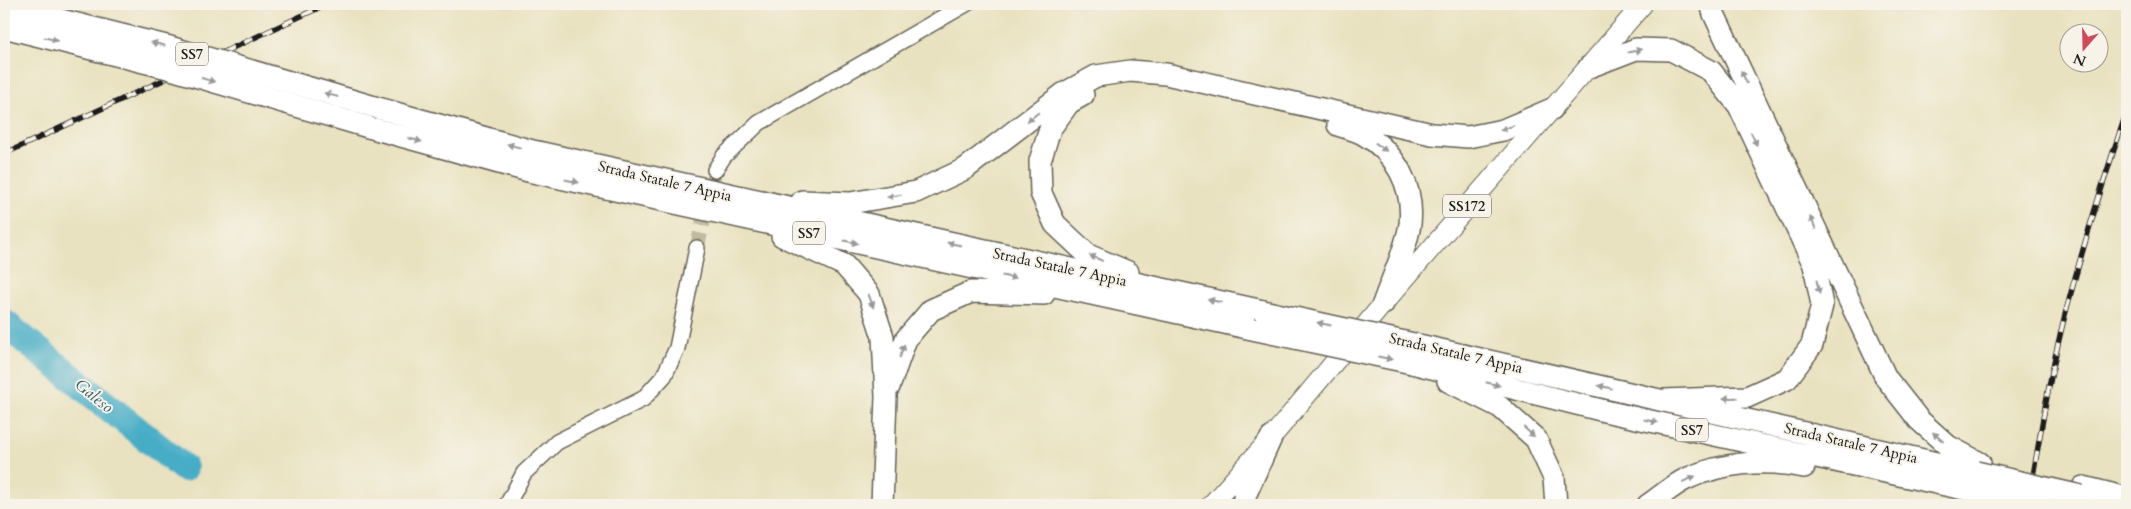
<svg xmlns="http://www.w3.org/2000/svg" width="2131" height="509" font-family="Cardo,serif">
<rect width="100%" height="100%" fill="#f7f3e8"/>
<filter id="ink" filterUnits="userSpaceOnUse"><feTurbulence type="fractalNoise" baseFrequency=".02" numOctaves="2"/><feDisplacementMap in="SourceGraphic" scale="10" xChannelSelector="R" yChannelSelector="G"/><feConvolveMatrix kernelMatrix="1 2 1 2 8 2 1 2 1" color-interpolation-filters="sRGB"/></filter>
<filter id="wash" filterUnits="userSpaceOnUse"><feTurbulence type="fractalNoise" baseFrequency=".0096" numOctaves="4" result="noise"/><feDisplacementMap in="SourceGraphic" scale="20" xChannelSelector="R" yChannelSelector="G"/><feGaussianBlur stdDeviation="1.12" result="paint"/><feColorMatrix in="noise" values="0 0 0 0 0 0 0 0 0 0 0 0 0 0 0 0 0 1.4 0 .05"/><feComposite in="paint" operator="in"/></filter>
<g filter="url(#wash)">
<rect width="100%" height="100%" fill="#e9e2c0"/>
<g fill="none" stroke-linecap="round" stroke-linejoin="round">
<path stroke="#47adc7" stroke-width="28" d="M 4,323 L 184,468"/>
</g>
</g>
<g filter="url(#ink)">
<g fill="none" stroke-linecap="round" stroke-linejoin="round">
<path stroke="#c0ba9f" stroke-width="15" stroke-dasharray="15 8" stroke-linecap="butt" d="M 697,248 L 715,170"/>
<g stroke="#646155" stroke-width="18">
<path id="minor" d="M 715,170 L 724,156 L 759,123 L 966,4
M 507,505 L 524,473 L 557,442 L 643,399 L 664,376 L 677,348 L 697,248"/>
</g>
<g stroke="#646155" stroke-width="21">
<path id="major" d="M 1211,505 L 1271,438 L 1383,304 L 1643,4"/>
</g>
<g stroke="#646155" stroke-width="24">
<path id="highway" d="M 1711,4 L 1714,14 L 1886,378 L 1919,420 L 1948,446 L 1980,463
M 1589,67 L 1636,49 L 1671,50 L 1711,71 L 1739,106 L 1814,265 L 1822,305 L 1812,345 L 1787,379 L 1747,397 L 1664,400
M 1083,95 L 1069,103 L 1050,129 L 1040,161 L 1041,193 L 1055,224 L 1088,255 L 1128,272
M 378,108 L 533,151 L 1263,311
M 1338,125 C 1346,128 1356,130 1363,134 C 1396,152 1414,187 1410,224 C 1406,250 1392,278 1383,304
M 368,127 L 528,171 L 1252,329
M 802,201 L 850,203 L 916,192 L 965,169 L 1063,94 L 1096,76 L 1130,71 L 1166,74 L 1432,134 L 1468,137 L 1503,130 L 1552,109
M 782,236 L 844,265 L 869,294 L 883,337 L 886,397 L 882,505
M 1423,346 L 1976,472
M 1412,363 L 1609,412 L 1973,491
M 1448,381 L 1500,407 L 1536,439 L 1554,478 L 1556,505
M 889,387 L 906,339 L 931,310 L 971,292 L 1044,294
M 2083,487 L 2127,498
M 1243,505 L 1244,498 L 1271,438
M 1648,505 C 1660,497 1673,485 1686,479 C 1723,462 1765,459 1804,467"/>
</g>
<use href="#minor" stroke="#fff" stroke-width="15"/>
<use href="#major" stroke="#fff" stroke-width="19"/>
<use href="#highway" stroke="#fff" stroke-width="21"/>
<g stroke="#1c1c1c" stroke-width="5.5">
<path id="rail" d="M 4,154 L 327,4
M 2028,505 C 2039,442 2049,377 2065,315 C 2083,246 2104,178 2127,111"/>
</g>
<use href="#rail" stroke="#f7f3e8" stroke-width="4" stroke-dasharray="11" stroke-linecap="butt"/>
<g stroke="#646155" stroke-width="24" stroke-linecap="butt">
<path id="highway-bridge" d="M 4,6 L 170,47 L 378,108
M 4,27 L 164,67 L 368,127
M 1263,311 L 1423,346
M 1252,329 L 1412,363
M 1976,472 L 2081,496
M 1973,491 L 2041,505"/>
</g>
<use href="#highway-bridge" stroke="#fff" stroke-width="21"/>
</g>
<defs><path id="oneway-solid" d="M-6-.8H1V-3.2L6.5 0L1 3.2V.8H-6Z" transform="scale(1.25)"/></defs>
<g fill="#999">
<use href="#oneway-solid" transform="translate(51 39) rotate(14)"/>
<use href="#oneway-solid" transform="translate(158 44) rotate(-166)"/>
<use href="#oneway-solid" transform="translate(1635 51) rotate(-12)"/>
<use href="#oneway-solid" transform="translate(1744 77) rotate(-115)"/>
<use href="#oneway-solid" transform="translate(208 80) rotate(17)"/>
<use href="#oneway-solid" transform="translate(331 95) rotate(-164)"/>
<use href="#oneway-solid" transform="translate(1033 117) rotate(141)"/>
<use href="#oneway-solid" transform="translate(1507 128) rotate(160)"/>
<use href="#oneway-solid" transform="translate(1754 139) rotate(65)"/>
<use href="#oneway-solid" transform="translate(415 140) rotate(15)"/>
<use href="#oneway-solid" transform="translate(514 146) rotate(-164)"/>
<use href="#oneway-solid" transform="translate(1381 147) rotate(36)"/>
<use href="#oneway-solid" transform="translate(572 181) rotate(12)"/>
<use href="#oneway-solid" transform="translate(894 196) rotate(171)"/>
<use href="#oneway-solid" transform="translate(1813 223) rotate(-115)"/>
<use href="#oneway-solid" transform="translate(851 242) rotate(12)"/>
<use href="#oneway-solid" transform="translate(954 244) rotate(-168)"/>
<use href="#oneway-solid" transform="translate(1096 258) rotate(-156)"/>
<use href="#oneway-solid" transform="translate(1009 277) rotate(12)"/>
<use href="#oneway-solid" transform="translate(1818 287) rotate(78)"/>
<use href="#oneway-solid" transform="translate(871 301) rotate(70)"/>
<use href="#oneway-solid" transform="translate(1215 301) rotate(-168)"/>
<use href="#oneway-solid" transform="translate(1324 324) rotate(-168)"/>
<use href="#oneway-solid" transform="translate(902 351) rotate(-71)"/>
<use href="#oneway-solid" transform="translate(1385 358) rotate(12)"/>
<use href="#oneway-solid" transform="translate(1493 384) rotate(14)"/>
<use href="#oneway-solid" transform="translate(1605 387) rotate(-167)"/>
<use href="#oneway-solid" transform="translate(1730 398) rotate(178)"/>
<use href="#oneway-solid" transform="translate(1651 421) rotate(12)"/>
<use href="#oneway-solid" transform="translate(1529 432) rotate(41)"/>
<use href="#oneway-solid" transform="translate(1938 437) rotate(-138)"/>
<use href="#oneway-solid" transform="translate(1689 479) rotate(-24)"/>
</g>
</g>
<g text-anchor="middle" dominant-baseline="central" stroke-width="4" stroke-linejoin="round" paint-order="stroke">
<g fill="#f7f3e8" stroke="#5e5c59" stroke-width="1">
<rect x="176" y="42.5" width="32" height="23" rx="4"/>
<rect x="1443" y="194.5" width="48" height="23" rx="4"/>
<rect x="793" y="221.5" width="32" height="23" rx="4"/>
<rect x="1676" y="418.5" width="32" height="23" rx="4"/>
</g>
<g font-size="14" font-weight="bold" fill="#1c1c1c">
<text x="192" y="54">SS7</text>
<text x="1467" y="206">SS172</text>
<text x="809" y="233">SS7</text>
<text x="1692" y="430">SS7</text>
</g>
<g font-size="15" fill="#1c1c1c" stroke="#f7f3e8">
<text transform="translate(665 181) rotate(13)">Strada Statale 7 Appia</text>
<text transform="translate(1060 267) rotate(12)">Strada Statale 7 Appia</text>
<text transform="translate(1456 353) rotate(13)">Strada Statale 7 Appia</text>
<text transform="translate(1851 443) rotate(13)">Strada Statale 7 Appia</text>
</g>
<g font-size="16" font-style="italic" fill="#2f5d69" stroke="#f7f3e8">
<text transform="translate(94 396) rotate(39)">Galeso</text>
</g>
</g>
<rect width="2131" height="509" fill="none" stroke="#f7f3e8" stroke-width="20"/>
<g transform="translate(2084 48) rotate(200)"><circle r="24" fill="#f7f3e8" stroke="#9f9d96"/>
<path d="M0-4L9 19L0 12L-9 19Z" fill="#d1495b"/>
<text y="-8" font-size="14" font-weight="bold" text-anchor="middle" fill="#1c1c1c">N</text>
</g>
</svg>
